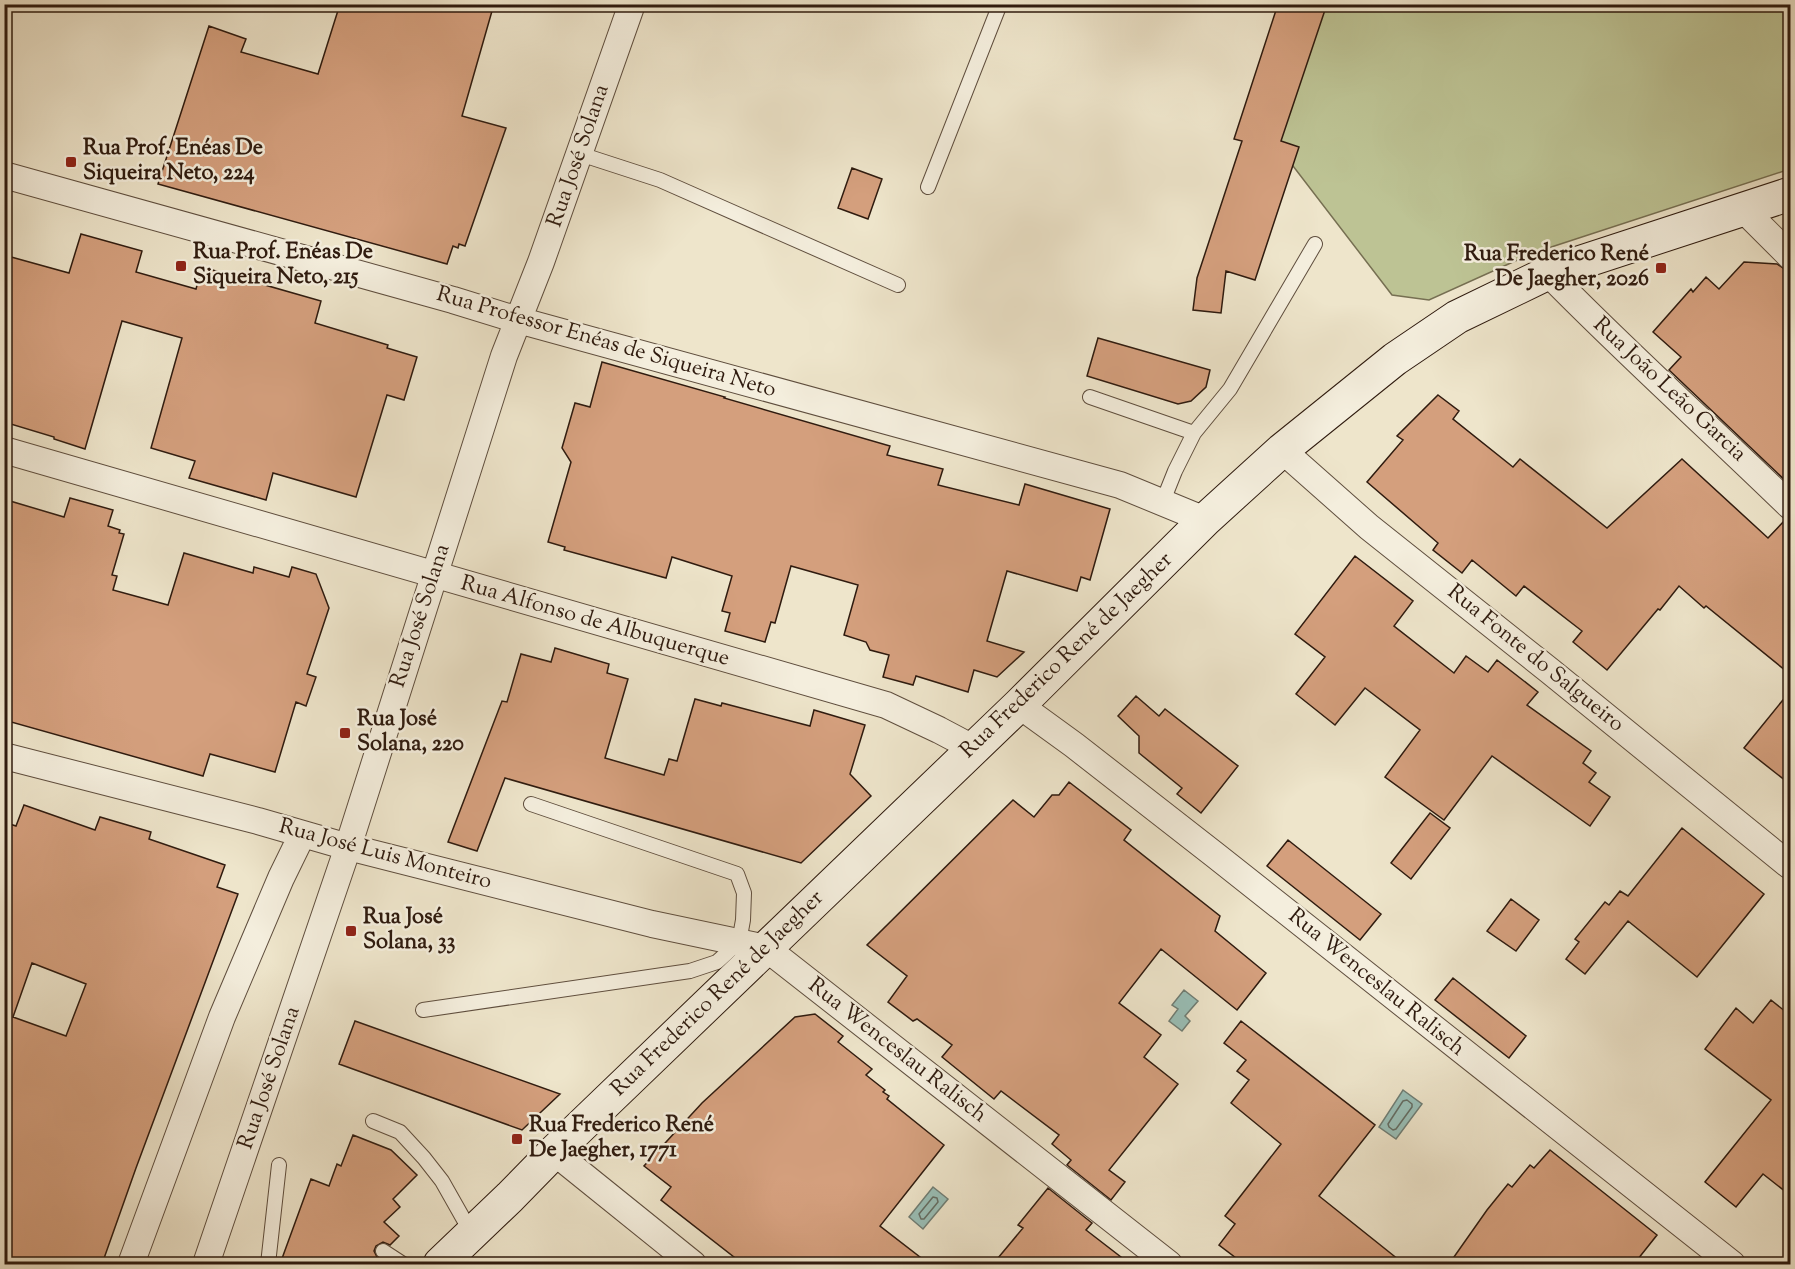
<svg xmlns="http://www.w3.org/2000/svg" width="1795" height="1269" font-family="'Sorts Mill Goudy',serif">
<rect width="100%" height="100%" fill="#eee5cb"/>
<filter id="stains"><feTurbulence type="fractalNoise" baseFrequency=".00333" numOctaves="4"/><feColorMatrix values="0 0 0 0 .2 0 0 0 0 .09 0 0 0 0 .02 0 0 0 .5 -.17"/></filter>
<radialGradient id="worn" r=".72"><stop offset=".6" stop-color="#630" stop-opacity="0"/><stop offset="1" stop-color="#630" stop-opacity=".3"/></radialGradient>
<path fill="#bdc394" stroke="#766f52" stroke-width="1.5" d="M 1300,5 L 1790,5 L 1790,169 L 1533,253 L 1429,300 L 1392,295 L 1270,136 Z"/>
<path fill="#99bfb7" stroke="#6f7d74" stroke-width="1.5" d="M 1184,990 L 1198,1001 L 1185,1016 L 1190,1021 L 1182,1031 L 1169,1021 L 1178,1009 L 1172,1005 Z
M 1403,1090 L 1422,1104 L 1396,1139 L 1379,1127 Z
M 933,1187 L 948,1199 L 923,1229 L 909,1217 Z"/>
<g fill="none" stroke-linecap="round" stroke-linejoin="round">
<path stroke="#646d63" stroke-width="1.5" d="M 1407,1100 L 1412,1104 L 1412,1107 L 1396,1129 L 1393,1130 L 1389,1127 L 1388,1124 L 1403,1101 Z
M 933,1197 L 937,1198 L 938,1202 L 924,1219 L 921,1219 L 919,1214 Z"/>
</g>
<path fill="#d49f7d" stroke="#2f1b0f" stroke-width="1.5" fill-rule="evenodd" d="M 340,4 L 494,4 L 462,116 L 506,128 L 465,246 L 459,244 L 458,248 L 453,246 L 447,264 L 158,184 L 209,26 L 246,39 L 241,52 L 318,74 Z
M 1278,4 L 1327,4 L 1281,141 L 1299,147 L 1255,280 L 1226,271 L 1221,313 L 1193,310 L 1197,278 L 1242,141 L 1234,139 Z
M 852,168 L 882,179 L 868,219 L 838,208 Z
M 81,234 L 142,251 L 136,272 L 196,289 L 202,267 L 321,301 L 315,323 L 388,345 L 387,348 L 417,357 L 404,400 L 387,395 L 356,497 L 273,473 L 266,500 L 189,478 L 195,461 L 151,448 L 182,338 L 122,321 L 85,449 L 54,439 L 54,437 L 4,422 L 4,255 L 69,273 Z
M 1744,262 L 1777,264 L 1786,270 L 1791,271 L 1791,486 L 1669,370 L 1681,357 L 1653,332 L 1691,289 L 1693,292 L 1706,277 L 1719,289 Z
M 1098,338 L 1210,370 L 1206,387 L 1191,401 L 1178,404 L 1087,376 Z
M 602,362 L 725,397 L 724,398 L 890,446 L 887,455 L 943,469 L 938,485 L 1019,505 L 1025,484 L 1110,509 L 1090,580 L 1081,577 L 1077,591 L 1007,571 L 987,641 L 1024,652 L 997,677 L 974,670 L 968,692 L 916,676 L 913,685 L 883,677 L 889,655 L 870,650 L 866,642 L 844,635 L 858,585 L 791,566 L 775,623 L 771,622 L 765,642 L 725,631 L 730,613 L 722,611 L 732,576 L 672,557 L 666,578 L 564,550 L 565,547 L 548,542 L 571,462 L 562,448 L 575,403 L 590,407 Z
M 1438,395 L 1459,411 L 1453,419 L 1513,467 L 1520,459 L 1607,528 L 1682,459 L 1768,538 L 1785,520 L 1791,521 L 1791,675 L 1706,606 L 1704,608 L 1679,586 L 1660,610 L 1658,609 L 1607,670 L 1573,642 L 1582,631 L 1524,586 L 1516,596 L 1472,560 L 1462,573 L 1433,550 L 1438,543 L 1367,482 L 1403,440 L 1397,436 Z
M 70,498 L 113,510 L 108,526 L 120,530 L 119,533 L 124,534 L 112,575 L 117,576 L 113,590 L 168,605 L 184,553 L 253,573 L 254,567 L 289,577 L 292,567 L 316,574 L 329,608 L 307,674 L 316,677 L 306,706 L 296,702 L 275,772 L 210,754 L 203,776 L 4,720 L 4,518 L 10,501 L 64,517 Z
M 1355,556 L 1413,601 L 1394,626 L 1454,673 L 1466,656 L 1488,672 L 1497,660 L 1538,692 L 1527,705 L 1591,751 L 1583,763 L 1596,773 L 1589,782 L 1610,797 L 1590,826 L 1492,756 L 1444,820 L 1385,777 L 1420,730 L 1365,688 L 1335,725 L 1296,694 L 1325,657 L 1295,634 Z
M 555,648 L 609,664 L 607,673 L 628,679 L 605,758 L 664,775 L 669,759 L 677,761 L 695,699 L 721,706 L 722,703 L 810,726 L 814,710 L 865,725 L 850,774 L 871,796 L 801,863 L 505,778 L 477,851 L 448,842 L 502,701 L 507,702 L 521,654 L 551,662 Z
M 1791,690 L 1791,785 L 1744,748 Z
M 1136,696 L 1159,716 L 1165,709 L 1238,766 L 1201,813 L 1177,794 L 1182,788 L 1139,753 L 1139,736 L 1118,716 Z
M 1069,782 L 1131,830 L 1124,840 L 1220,916 L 1215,931 L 1266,973 L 1237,1010 L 1161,949 L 1119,1003 L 1161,1035 L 1144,1057 L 1178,1084 L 1109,1170 L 1125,1182 L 1111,1200 L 1067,1165 L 1071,1160 L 1052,1144 L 1059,1135 L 1001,1091 L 994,1099 L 942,1057 L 952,1045 L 917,1019 L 913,1021 L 888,1002 L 907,976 L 867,945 L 1013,800 L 1034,817 L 1052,795 L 1059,795 Z
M 24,805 L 95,830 L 100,817 L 151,832 L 149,839 L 225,865 L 217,887 L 238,894 L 136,1168 L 102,1264 L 4,1264 L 4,822 L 16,826 ZM 32,963 L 86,984 L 66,1036 L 13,1017 Z
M 1430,813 L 1450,828 L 1411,879 L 1391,863 Z
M 1682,828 L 1764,894 L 1697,977 L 1628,921 L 1585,974 L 1566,959 L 1579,942 L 1575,939 L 1605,902 L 1609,905 L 1620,891 L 1628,896 Z
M 1288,840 L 1381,914 L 1360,940 L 1267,866 Z
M 1511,899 L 1539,920 L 1516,951 L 1487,931 Z
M 1453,978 L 1526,1036 L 1509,1058 L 1435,1000 Z
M 1771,1000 L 1791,1016 L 1791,1196 L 1763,1174 L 1736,1207 L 1705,1182 L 1771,1100 L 1705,1049 L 1736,1008 L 1753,1023 Z
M 815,1014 L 843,1036 L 838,1042 L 872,1069 L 866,1075 L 885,1090 L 883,1092 L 889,1096 L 887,1099 L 944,1145 L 880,1226 L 929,1264 L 743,1264 L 661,1200 L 671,1187 L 644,1166 L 702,1103 L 795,1017 Z
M 355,1021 L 560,1094 L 522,1130 L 339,1064 Z
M 1241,1021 L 1375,1125 L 1319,1196 L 1404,1264 L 1244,1264 L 1219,1245 L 1235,1224 L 1225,1216 L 1281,1144 L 1231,1103 L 1249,1080 L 1237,1071 L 1246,1060 L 1224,1043 Z
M 353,1135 L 391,1150 L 417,1175 L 393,1199 L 400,1207 L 384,1222 L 399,1236 L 390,1245 L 383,1242 L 376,1246 L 374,1251 L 377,1257 L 370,1264 L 280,1264 L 311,1179 L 329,1186 L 337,1164 L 341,1166 Z
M 1550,1150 L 1657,1235 L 1634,1264 L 1449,1264 L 1487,1210 L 1508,1184 L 1512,1187 L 1530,1165 L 1534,1168 Z
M 1048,1188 L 1092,1223 L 1086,1230 L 1130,1264 L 993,1264 L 1023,1228 L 1018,1225 Z"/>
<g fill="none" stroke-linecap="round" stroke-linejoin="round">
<g stroke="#5f4e3e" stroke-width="16">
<path id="lane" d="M 580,154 L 660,180 L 898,285
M 928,187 L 1000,4
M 1090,397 L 1194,433
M 1163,501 L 1175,471 L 1194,433 L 1230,389 L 1315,244
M 423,1010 L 690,971 L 717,962 L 739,942 L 743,920 L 744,893 L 737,874 L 531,804
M 373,1121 L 400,1132 L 424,1158 L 442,1181 L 472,1234
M 383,1251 L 403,1264
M 268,1264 L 279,1165"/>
</g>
<g stroke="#5f4e3e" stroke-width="28">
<path id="street" d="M 4,175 L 453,300 L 518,320 L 1120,485 L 1205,520
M 1744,210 L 1790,256
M 1548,273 C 1626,353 1710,428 1790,506
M 4,450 L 886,705 L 939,730 L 973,748
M 1282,450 L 1369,527 L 1550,671 L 1790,866
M 1019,705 L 1074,745 L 1215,855 L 1732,1264
M 4,756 L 258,821 L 348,847 L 652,924 L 766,948 L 1169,1264
M 554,1152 L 693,1264
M 131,1264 L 222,1017 L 281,878 L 302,835
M 206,1264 L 348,847 L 504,356 L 541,262 L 632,4"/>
</g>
<g stroke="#2f1b0f" stroke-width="35">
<path id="secondary" d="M 440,1264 L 510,1197 L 554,1152 L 1019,705 L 1205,520 L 1282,450 L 1395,359 L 1457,317 L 1548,273 L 1790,194"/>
</g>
<use href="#lane" stroke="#f4eedd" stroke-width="14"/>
<use href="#street" stroke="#f4eedd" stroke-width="26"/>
<use href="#secondary" stroke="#f4eedd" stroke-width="33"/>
</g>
<g fill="#8f2418" stroke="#f4eedd" stroke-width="2">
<rect x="65" y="156" width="12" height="12" rx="3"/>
<rect x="175" y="260" width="12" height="12" rx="3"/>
<rect x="1655" y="262" width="12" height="12" rx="3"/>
<rect x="339" y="727" width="12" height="12" rx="3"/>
<rect x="345" y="925" width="12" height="12" rx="3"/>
<rect x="511" y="1133" width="12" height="12" rx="3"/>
</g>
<g text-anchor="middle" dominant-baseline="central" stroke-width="5" stroke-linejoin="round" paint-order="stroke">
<g font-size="22" font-weight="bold" fill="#2f1b0f" stroke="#f4eedd" text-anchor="start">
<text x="83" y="149">Rua Prof. Enéas De<tspan x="83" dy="25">Siqueira Neto, 224</tspan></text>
<text x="193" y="253">Rua Prof. Enéas De<tspan x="193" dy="25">Siqueira Neto, 215</tspan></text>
<text x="1649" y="255" text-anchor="end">Rua Frederico René<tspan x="1649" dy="25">De Jaegher, 2026</tspan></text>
<text x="357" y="720">Rua José<tspan x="357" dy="25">Solana, 220</tspan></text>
<text x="363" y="918">Rua José<tspan x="363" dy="25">Solana, 33</tspan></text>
<text x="529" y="1126">Rua Frederico René<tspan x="529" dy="25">De Jaegher, 1771</tspan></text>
</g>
<g font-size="22" fill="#2f1b0f" stroke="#f4eedd">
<text transform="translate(579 156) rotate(-71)">Rua José Solana</text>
<text transform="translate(606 343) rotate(16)">Rua Professor Enéas de Siqueira Neto</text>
<text transform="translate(1669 390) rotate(43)">Rua João Leão Garcia</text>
<text transform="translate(421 616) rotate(-72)">Rua José Solana</text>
<text transform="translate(595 622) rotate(16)">Rua Alfonso de Albuquerque</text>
<text transform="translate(1067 656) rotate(-44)">Rua Frederico René de Jaegher</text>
<text transform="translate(1535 659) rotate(39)">Rua Fonte do Salgueiro</text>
<text transform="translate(385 855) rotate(15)">Rua José Luis Monteiro</text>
<text transform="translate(1376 983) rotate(39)">Rua Wenceslau Ralisch</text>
<text transform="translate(718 994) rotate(-44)">Rua Frederico René de Jaegher</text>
<text transform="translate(897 1051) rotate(38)">Rua Wenceslau Ralisch</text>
<text transform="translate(270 1078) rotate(-71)">Rua José Solana</text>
</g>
</g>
<rect width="1795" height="1269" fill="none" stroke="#eee5cb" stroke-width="24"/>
<rect x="6" y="6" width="1783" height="1257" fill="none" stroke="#2f1b0f" stroke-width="3"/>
<rect x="12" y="12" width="1771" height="1245" fill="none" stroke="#2f1b0f" stroke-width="1.5"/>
<rect width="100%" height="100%" filter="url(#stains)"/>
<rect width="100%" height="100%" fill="url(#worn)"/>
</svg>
